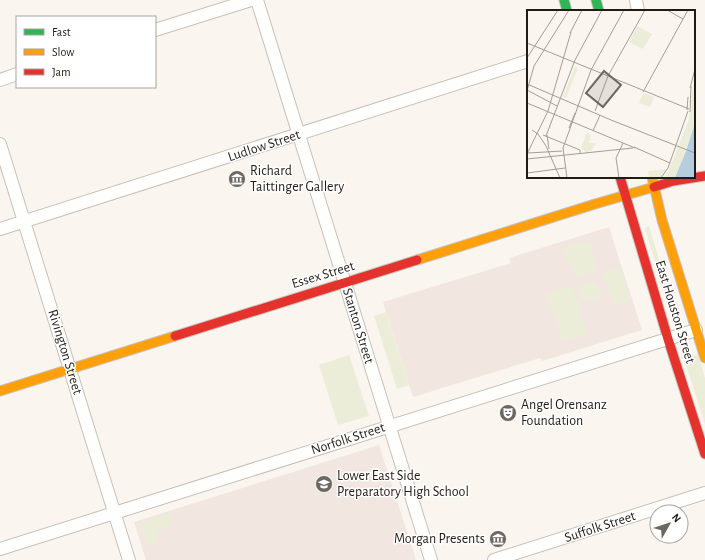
<svg xmlns="http://www.w3.org/2000/svg" width="705" height="560" font-family="'Alegreya Sans',sans-serif">
<rect width="100%" height="100%" fill="#faf5ef"/>
<path fill="#f2e6e0" d="M 609,227 L 642,330 L 542,361 L 540,358 L 413,397 L 383,302 L 511,263 L 509,258 Z
M 379,445 L 416,560 L 146,560 L 134,522 Z"/>
<path fill="#ebedd8" d="M 649,226 L 669,293 L 679,306 L 669,309 L 645,228 Z
M 590,241 L 595,257 L 593,258 L 596,270 L 588,272 L 586,276 L 576,279 L 572,265 L 567,262 L 562,250 L 564,247 L 580,242 L 582,243 Z
M 620,267 L 631,301 L 614,306 L 603,273 Z
M580 292a10 10 0 1 1 20 0a10 10 0 1 1-20 0Z
M 572,285 L 588,333 L 563,341 L 547,293 Z
M 386,312 L 409,385 L 397,389 L 374,316 Z
M 698,354 L 705,378 L 705,424 L 684,359 Z
M 349,355 L 369,416 L 338,425 L 319,365 Z
M 170,513 C 173,523 167,530 157,530 C 158,539 155,544 147,547 L 139,523 L 146,522 L 146,520 Z"/>
<g fill="none" stroke-linecap="round" stroke-linejoin="round">
<g stroke="#c7c1bb" stroke-width="14">
<path id="street" d="M 257,0 L 431,560
M 636,0 L 638,11
M 155,30 L 251,0
M 0,80 L 17,74
M 0,144 L 129,560
M 0,229 L 528,61
M 0,549 L 696,330
M 494,560 L 705,493"/>
</g>
<g stroke="#c7c1bb" stroke-width="11">
<path id="fast" d="M 564,0 L 567,11
M 596,0 L 599,11"/>
</g>
<g stroke="#c7c1bb" stroke-width="11">
<path id="slow" d="M 652,177 L 662,220 L 705,358
M 417,260 L 595,204 L 654,187
M 0,391 L 175,336"/>
</g>
<g stroke="#c7c1bb" stroke-width="11">
<path id="jam" d="M 620,177 L 668,339 L 705,454
M 654,187 L 673,181 L 705,176
M 175,336 L 417,260"/>
</g>
<use href="#street" stroke="#fefefd" stroke-width="12"/>
<use href="#fast" stroke="#30b455" stroke-width="9"/>
<use href="#slow" stroke="#ff9f0a" stroke-width="9"/>
<use href="#jam" stroke="#e5322d" stroke-width="9"/>
</g>
<defs>
<g id="museum-disc" transform="scale(0.9)"><circle r="9.5" fill="#6d6761" stroke="#fff"/><path d="M0-6L6-3V-2H-6V-3ZM-5-1h2V3h-2ZM-1-1h2V3h-2ZM3-1h2V3H3ZM-6 4H6V6H-6Z" fill="#fff"/></g>
<g id="theatre-disc" transform="scale(0.9)"><circle r="9.5" fill="#6d6761" stroke="#fff"/><path d="M-5-5.5Q0-4 5-5.5V0Q5 5 0 6Q-5 5-5 0ZM-3.3-2.5H-1v1.5H-3.3ZM1-2.5H3.3v1.5H1ZM-2.8 1Q0 5.5 2.8 1Z" fill="#fff"/></g>
<g id="school-disc" transform="scale(0.9)"><circle r="9.5" fill="#6d6761" stroke="#fff"/><path d="M0-5L7-2L0 1L-7-2ZM-4 1L0 2.5L4 1V4Q0 6-4 4Z" fill="#fff"/></g>
</defs>
<g fill-rule="evenodd">
<use href="#museum-disc" x="237" y="179"/>
<use href="#theatre-disc" x="508" y="413"/>
<use href="#school-disc" x="324" y="484"/>
<use href="#museum-disc" x="498" y="539"/>
</g>
<g text-anchor="middle" dominant-baseline="central" stroke-width="3" stroke-linejoin="round" paint-order="stroke">
<g font-size="14" fill="#211b14" stroke="#fff">
<text transform="translate(264 146) rotate(-18)">Ludlow Street</text>
<text transform="translate(323 275) rotate(-17)">Essex Street</text>
<text transform="translate(675 312) rotate(73)">East Houston Street</text>
<text transform="translate(358 326) rotate(73)">Stanton Street</text>
<text transform="translate(65 352) rotate(73)">Rivington Street</text>
<text transform="translate(348 439) rotate(-18)">Norfolk Street</text>
<text transform="translate(600 527) rotate(-18)">Suffolk Street</text>
</g>
<g font-size="14" fill="#211b14" stroke="#fff" text-anchor="start">
<text x="250" y="171">Richard<tspan x="250" dy="16">Taittinger Gallery</tspan></text>
<text x="521" y="405">Angel Orensanz<tspan x="521" dy="16">Foundation</tspan></text>
<text x="337" y="476">Lower East Side<tspan x="337" dy="16">Preparatory High School</tspan></text>
<text x="485" y="539" text-anchor="end">Morgan Presents</text>
</g>
</g>
<g transform="translate(527 10)">
<rect width="168" height="168" fill="#faf5ef"/>
<path d="M 110,16 L 125,24 L 116,39 L 102,32 ZM 48,56 L 51,58 L 39,88 L 36,87 ZM 168,62 L 168,113 L 165,122 L 149,168 L 137,168 L 142,160 L 162,109 ZM 116,83 L 127,87 L 123,97 L 112,93 ZM 60,122 L 64,126 L 62,133 L 69,133 L 64,141 L 59,142 L 54,138 ZM 140,159 L 133,168 L 122,168 L 121,161 Z" fill="#ebedd8"/>
<path d="M 168,113 L 168,168 L 148,168 L 159,141 Z" fill="#b5cddc"/>
<path fill="none" stroke="#b5cddc" stroke-width="2" d="M 156,168 L 166,145M 159,168 L 168,147M 162,168 L 168,154"/>
<path fill="none" stroke="#a39e97" stroke-width="1" d="M 140,0 L 156,9M 43,23 L 55,0M 0,33 L 162,99M 0,48 L 31,0M 0,74 L 84,110M 163,78 L 168,59M 0,80 L 30,96M 0,81 L 7,56 L 42,0M 116,82 L 161,0M 0,93 L 108,138M 160,100 L 161,87M 68,101 L 81,66 L 118,0M 163,102 L 164,76M 84,110 L 168,143M 42,118 L 48,103M 5,120 L 11,124 L 19,136 L 33,168M 66,121 L 73,105M 16,125 L 53,140 L 53,144M 20,125 L 22,139M 19,126 L 48,50 L 75,0M 107,137 L 143,153M 1,143 L 35,141M 0,144 L 21,101 L 44,22M 0,149 L 106,138M 0,163 L 38,158M 40,168 L 36,138 L 64,60 L 97,0M 92,168 L 89,148 L 96,133M 134,168 L 141,158 L 161,101"/>
<path fill="#6d6761" fill-opacity="0.15" stroke="#6d6761" stroke-width="2" d="M 77,61 L 94,75 L 76,97 L 59,83 Z"/>
<rect width="168" height="168" fill="none" stroke="#211b14" stroke-width="2"/>
</g>
<rect x="16" y="16" width="140" height="72" fill="#ffffff" stroke="#a6a4a1"/>
<rect x="24" y="29" width="20" height="6" fill="#30b455" stroke="#a6a4a1"/>
<text x="52" y="36" font-size="12" fill="#211b14">Fast</text>
<rect x="24" y="49" width="20" height="6" fill="#ff9f0a" stroke="#a6a4a1"/>
<text x="52" y="56" font-size="12" fill="#211b14">Slow</text>
<rect x="24" y="69" width="20" height="6" fill="#e5322d" stroke="#a6a4a1"/>
<text x="52" y="76" font-size="12" fill="#211b14">Jam</text>
<g transform="translate(669 524) rotate(51)"><circle r="19" fill="#ffffff" stroke="#a6a4a1"/>
<path d="M0-3L7 15L0 10L-7 15Z" fill="#6d6761"/>
<text y="-6" font-size="11" font-weight="bold" text-anchor="middle" fill="#211b14">N</text>
</g>
</svg>
